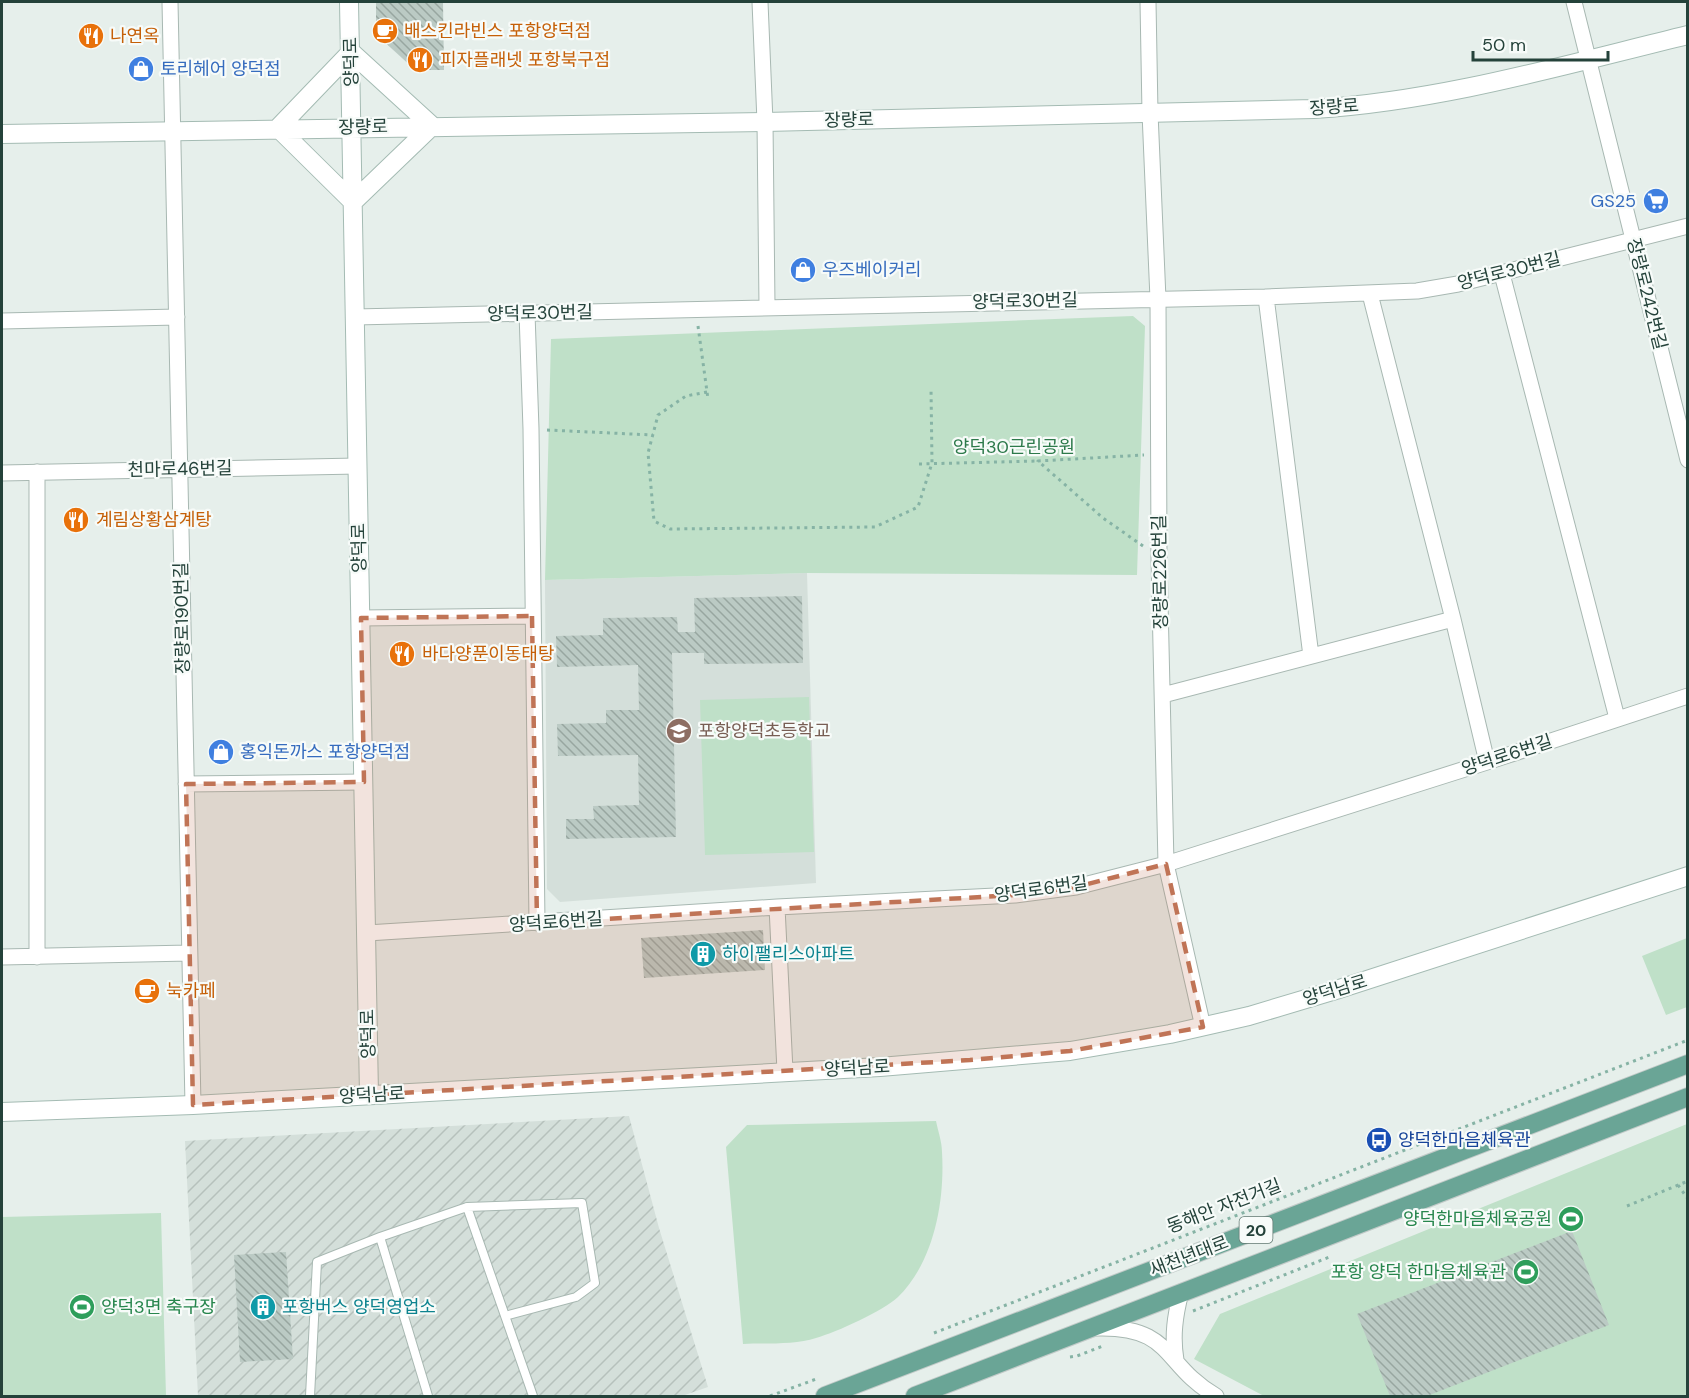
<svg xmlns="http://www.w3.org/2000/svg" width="1689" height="1398" font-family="'DM Sans','Noto Sans KR',sans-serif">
<defs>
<pattern id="industrial-furrows" width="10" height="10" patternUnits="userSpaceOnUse" patternTransform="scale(1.5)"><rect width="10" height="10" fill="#d4dfda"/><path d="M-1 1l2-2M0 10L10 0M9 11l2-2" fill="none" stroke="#b6c1bc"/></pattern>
<pattern id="building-back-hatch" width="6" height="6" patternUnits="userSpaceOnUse" patternTransform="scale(1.5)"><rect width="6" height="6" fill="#bbcac4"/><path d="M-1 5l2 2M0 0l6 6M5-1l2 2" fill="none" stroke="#98a6a0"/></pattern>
</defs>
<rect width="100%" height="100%" fill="#e6efeb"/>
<path fill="#d4dfda" d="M 807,573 L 816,883 L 560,902 L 547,889 L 545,580 Z"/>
<path fill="url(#industrial-furrows)" d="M 629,1116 L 659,1228 L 708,1387 L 682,1396 L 198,1396 L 185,1141 Z"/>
<path fill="#bfe0c8" d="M 1133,316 L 1145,326 L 1137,575 L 807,573 L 545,580 L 551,339 Z
M 809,697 L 814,852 L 705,855 L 700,700 Z
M 1687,938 L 1687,1007 L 1666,1015 L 1642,956 Z
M 936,1121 C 938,1131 942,1142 942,1152 C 945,1201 934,1262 898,1297 C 883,1311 837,1332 816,1338 C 795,1345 765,1343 743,1344 L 726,1147 L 747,1125 Z
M 1687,1124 L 1687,1396 L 1264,1396 L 1194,1359 L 1220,1314 Z
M 161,1213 L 166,1396 L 2,1396 L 2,1217 Z"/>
<path fill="url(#building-back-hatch)" d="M 376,2 L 443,2 L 444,70 L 415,70 L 376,34 Z
M 802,596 L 803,663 L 704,664 L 704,653 L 672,653 L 676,837 L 566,839 L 566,819 L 594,819 L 593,806 L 639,805 L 638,755 L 558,756 L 557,724 L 606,723 L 606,710 L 639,710 L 638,665 L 557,667 L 556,636 L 603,635 L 603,618 L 677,617 L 678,632 L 695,632 L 694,598 Z
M 763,930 L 765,970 L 644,978 L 641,938 Z
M 1572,1231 L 1609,1325 L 1427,1396 L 1390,1396 L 1357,1314 Z
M 286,1252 L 293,1359 L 240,1362 L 234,1255 Z"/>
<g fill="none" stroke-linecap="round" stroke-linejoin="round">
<g stroke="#a8b8b2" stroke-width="10">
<path id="lane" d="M 467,1207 L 582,1203 L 595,1283 L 576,1297 L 505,1316
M 380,1237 L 428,1396
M 310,1396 L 317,1262 L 380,1237 L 467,1207 L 533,1396"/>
</g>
<g stroke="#a8b8b2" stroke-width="17">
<path id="street" d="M 170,2 L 193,1105
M 760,2 L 765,122 L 767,306
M 1148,2 L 1150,113 L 1158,299 L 1159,558 L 1166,864 L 1203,1027
M 1574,2 L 1688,460
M 1502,274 L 1617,718
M 1370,294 L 1453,619 L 1487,762
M 1266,297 L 1311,656
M 527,313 L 531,429 L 537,923
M 355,317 L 1266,297 L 1417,291 L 1458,284 L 1688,226
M 2,321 L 177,317
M 37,472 L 37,957
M 2,473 L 358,466
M 361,618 L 532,616
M 1163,695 L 1453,619
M 186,784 L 364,782
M 777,907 L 785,1071
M 367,933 L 777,907 L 1015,895 L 1076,887 L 1166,864 L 1487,762 L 1688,696
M 2,957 L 189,953
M 1097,1328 C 1174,1326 1162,1365 1216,1396
M 1176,1360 C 1172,1336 1175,1316 1181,1292"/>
</g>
<g stroke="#a4bbb3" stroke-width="20">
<path id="secondary" d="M 349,2 L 369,1095
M 351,52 L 432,126 L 353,202 L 278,128 Z
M 2,134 L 765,122 L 1314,109 C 1442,101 1564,65 1688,35
M 2,1112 L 193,1105 L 880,1067 L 1070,1051 L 1170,1034 L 1249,1016 L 1336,990 L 1688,876"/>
</g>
<g stroke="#c2cac8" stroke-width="20">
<path id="primary" d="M 825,1396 L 1688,1064
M 915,1396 C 1172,1297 1430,1197 1688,1097"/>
</g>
<path stroke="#86b3a5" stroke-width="3" stroke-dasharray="3 4.5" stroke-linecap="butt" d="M 698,326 L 708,399
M 707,392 L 686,396 L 658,415 L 648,453 L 654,521 L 670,529 L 875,527 L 918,507 L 932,463 L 931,388
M 547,430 L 653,435
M 919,464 L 1038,461
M 1143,546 L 1103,518 L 1038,461 L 1144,455
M 1678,1185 L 1688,1199
M 1627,1206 L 1688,1181
M 1193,1311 L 1332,1256
M 934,1333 L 1688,1040
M 1070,1357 L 1077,1356 L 1103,1346
M 770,1396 L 819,1378"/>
<use href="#lane" stroke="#fff" stroke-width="8"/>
<use href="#street" stroke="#fff" stroke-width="15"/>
<use href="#secondary" stroke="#fff" stroke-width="18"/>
<use href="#primary" stroke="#6aa596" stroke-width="18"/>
</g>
<path fill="#c07456" fill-opacity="0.2" stroke="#c07456" stroke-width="4.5" stroke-dasharray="12 8" stroke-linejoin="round" d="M 532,616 L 537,923 L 1015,895 L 1076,887 L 1166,864 L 1203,1027 L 1070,1051 L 970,1060 L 193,1105 L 186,784 L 364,782 L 361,618 Z"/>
<defs>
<g id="cafe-disc" transform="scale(1.35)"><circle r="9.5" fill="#e8710a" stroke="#f7fbf9"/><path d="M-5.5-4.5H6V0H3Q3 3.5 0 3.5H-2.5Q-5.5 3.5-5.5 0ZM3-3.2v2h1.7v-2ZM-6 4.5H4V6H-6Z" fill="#fff"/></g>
<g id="restaurant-disc" transform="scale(1.35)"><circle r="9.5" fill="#e8710a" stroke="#f7fbf9"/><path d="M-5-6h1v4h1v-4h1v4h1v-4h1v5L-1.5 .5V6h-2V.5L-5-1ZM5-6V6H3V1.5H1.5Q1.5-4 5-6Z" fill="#fff"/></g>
<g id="shop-disc" transform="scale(1.35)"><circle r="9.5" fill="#3f7fe0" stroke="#f7fbf9"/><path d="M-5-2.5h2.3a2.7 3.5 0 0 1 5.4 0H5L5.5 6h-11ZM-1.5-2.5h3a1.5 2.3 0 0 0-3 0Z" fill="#fff"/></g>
<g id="supermarket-disc" transform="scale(1.35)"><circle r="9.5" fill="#3f7fe0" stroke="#f7fbf9"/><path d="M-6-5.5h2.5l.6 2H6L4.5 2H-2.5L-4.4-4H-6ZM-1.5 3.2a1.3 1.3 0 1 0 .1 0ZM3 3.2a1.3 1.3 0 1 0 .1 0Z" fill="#fff"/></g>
<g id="school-disc" transform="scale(1.35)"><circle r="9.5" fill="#8d6e63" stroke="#f7fbf9"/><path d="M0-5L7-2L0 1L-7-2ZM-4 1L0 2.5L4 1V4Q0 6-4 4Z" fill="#fff"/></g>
<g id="building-disc" transform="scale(1.35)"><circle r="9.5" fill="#0f9aa8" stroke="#f7fbf9"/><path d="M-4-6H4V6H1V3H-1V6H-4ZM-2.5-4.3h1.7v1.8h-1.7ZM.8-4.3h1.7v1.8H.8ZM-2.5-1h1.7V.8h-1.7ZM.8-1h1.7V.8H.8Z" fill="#fff"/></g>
<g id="bus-disc" transform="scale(1.35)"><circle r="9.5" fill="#1a4fb4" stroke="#f7fbf9"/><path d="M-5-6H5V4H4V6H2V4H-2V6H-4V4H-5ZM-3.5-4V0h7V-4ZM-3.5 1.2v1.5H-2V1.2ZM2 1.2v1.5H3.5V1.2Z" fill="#fff"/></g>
<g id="stadium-disc" transform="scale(1.35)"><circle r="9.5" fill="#2e9e5b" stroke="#f7fbf9"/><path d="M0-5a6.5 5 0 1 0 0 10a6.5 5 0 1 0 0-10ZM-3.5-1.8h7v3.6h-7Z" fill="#fff"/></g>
</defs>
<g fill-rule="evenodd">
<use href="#cafe-disc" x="385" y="31"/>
<use href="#restaurant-disc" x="91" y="36"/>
<use href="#restaurant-disc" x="420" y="60"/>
<use href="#shop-disc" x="141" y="69"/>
<use href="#supermarket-disc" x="1656" y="201"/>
<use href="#shop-disc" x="803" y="270"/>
<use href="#restaurant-disc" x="76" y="520"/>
<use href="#restaurant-disc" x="402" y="654"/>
<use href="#school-disc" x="679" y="731"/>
<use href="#shop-disc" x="221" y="752"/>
<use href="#building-disc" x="703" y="954"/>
<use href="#cafe-disc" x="147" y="991"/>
<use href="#bus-disc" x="1379" y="1140"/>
<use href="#stadium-disc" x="1571" y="1219"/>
<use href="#stadium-disc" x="1526" y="1272"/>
<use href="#stadium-disc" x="82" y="1307"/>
<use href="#building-disc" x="263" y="1307"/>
</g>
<g text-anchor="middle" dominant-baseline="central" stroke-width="4.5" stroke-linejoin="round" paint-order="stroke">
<rect fill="#f7fbf9" stroke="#637a73" stroke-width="1.5" x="1239.5" y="1217" width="33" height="26" rx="4.5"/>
<g font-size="16" font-weight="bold" fill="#24423a">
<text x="1256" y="1230">20</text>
</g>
<g font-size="18" fill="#c56008" stroke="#f7fbf9" text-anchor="start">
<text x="404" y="31">배스킨라빈스 포항양덕점</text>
<text x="110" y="36">나연옥</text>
<text x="440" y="60">피자플래넷 포항북구점</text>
<text x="96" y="520">계림상황삼계탕</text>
<text x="422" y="654">바다양푼이동태탕</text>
<text x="166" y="991">눅카페</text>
</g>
<g font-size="18" fill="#24423a" stroke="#f7fbf9">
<text transform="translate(351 62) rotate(-91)">양덕로</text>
<text transform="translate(1334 107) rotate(-4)">장량로</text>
<text transform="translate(849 120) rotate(-1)">장량로</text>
<text transform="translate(363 127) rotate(-1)">장량로</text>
<text transform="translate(1509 271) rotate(-14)">양덕로30번길</text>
<text transform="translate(1647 294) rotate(76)">장량로242번길</text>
<text transform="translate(1025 301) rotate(-1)">양덕로30번길</text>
<text transform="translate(540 313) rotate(-1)">양덕로30번길</text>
<text transform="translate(180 469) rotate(-1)">천마로46번길</text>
<text transform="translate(359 548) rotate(-91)">양덕로</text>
<text transform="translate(1160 572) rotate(-91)">장량로226번길</text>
<text transform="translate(182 618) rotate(-91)">장량로190번길</text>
<text transform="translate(1507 755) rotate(-18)">양덕로6번길</text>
<text transform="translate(1041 889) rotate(-8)">양덕로6번길</text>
<text transform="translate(556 922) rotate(-4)">양덕로6번길</text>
<text transform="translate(1335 990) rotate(-17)">양덕남로</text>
<text transform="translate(368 1034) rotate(-91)">양덕로</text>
<text transform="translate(857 1068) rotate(-3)">양덕남로</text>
<text transform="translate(372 1095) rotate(-3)">양덕남로</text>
<text transform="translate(1224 1206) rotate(-21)">동해안 자전거길</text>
<text transform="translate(1189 1256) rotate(-21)">새천년대로</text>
</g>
<g font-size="18" fill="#366cbe" stroke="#f7fbf9" text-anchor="start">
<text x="160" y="69">토리헤어 양덕점</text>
<text x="1636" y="201" text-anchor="end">GS25</text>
<text x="822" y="270">우즈베이커리</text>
<text x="240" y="752">홍익돈까스 포항양덕점</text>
</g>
<g font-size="18" fill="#2d7a4b" stroke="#f7fbf9">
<text x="1014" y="447">양덕30근린공원</text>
</g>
<g font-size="18" fill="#785e54" stroke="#f7fbf9" text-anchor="start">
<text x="698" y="731">포항양덕초등학교</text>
</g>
<g font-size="18" fill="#0d838f" stroke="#f7fbf9" text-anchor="start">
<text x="722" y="954">하이팰리스아파트</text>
<text x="282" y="1307">포항버스 양덕영업소</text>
</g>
<g font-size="18" fill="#164399" stroke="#f7fbf9" text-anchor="start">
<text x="1398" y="1140">양덕한마음체육관</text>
</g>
<g font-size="18" fill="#27864d" stroke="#f7fbf9" text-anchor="end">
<text x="1552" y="1219">양덕한마음체육공원</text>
<text x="1506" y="1272">포항 양덕 한마음체육관</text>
<text x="101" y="1307" text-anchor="start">양덕3면 축구장</text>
</g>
</g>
<rect width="1689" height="1398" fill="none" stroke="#24423a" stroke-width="6"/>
<path d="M1473 51v9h135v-9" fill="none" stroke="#24423a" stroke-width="3"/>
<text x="1482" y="51" font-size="18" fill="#24423a" stroke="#f7fbf9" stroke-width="4.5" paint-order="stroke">50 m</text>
</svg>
